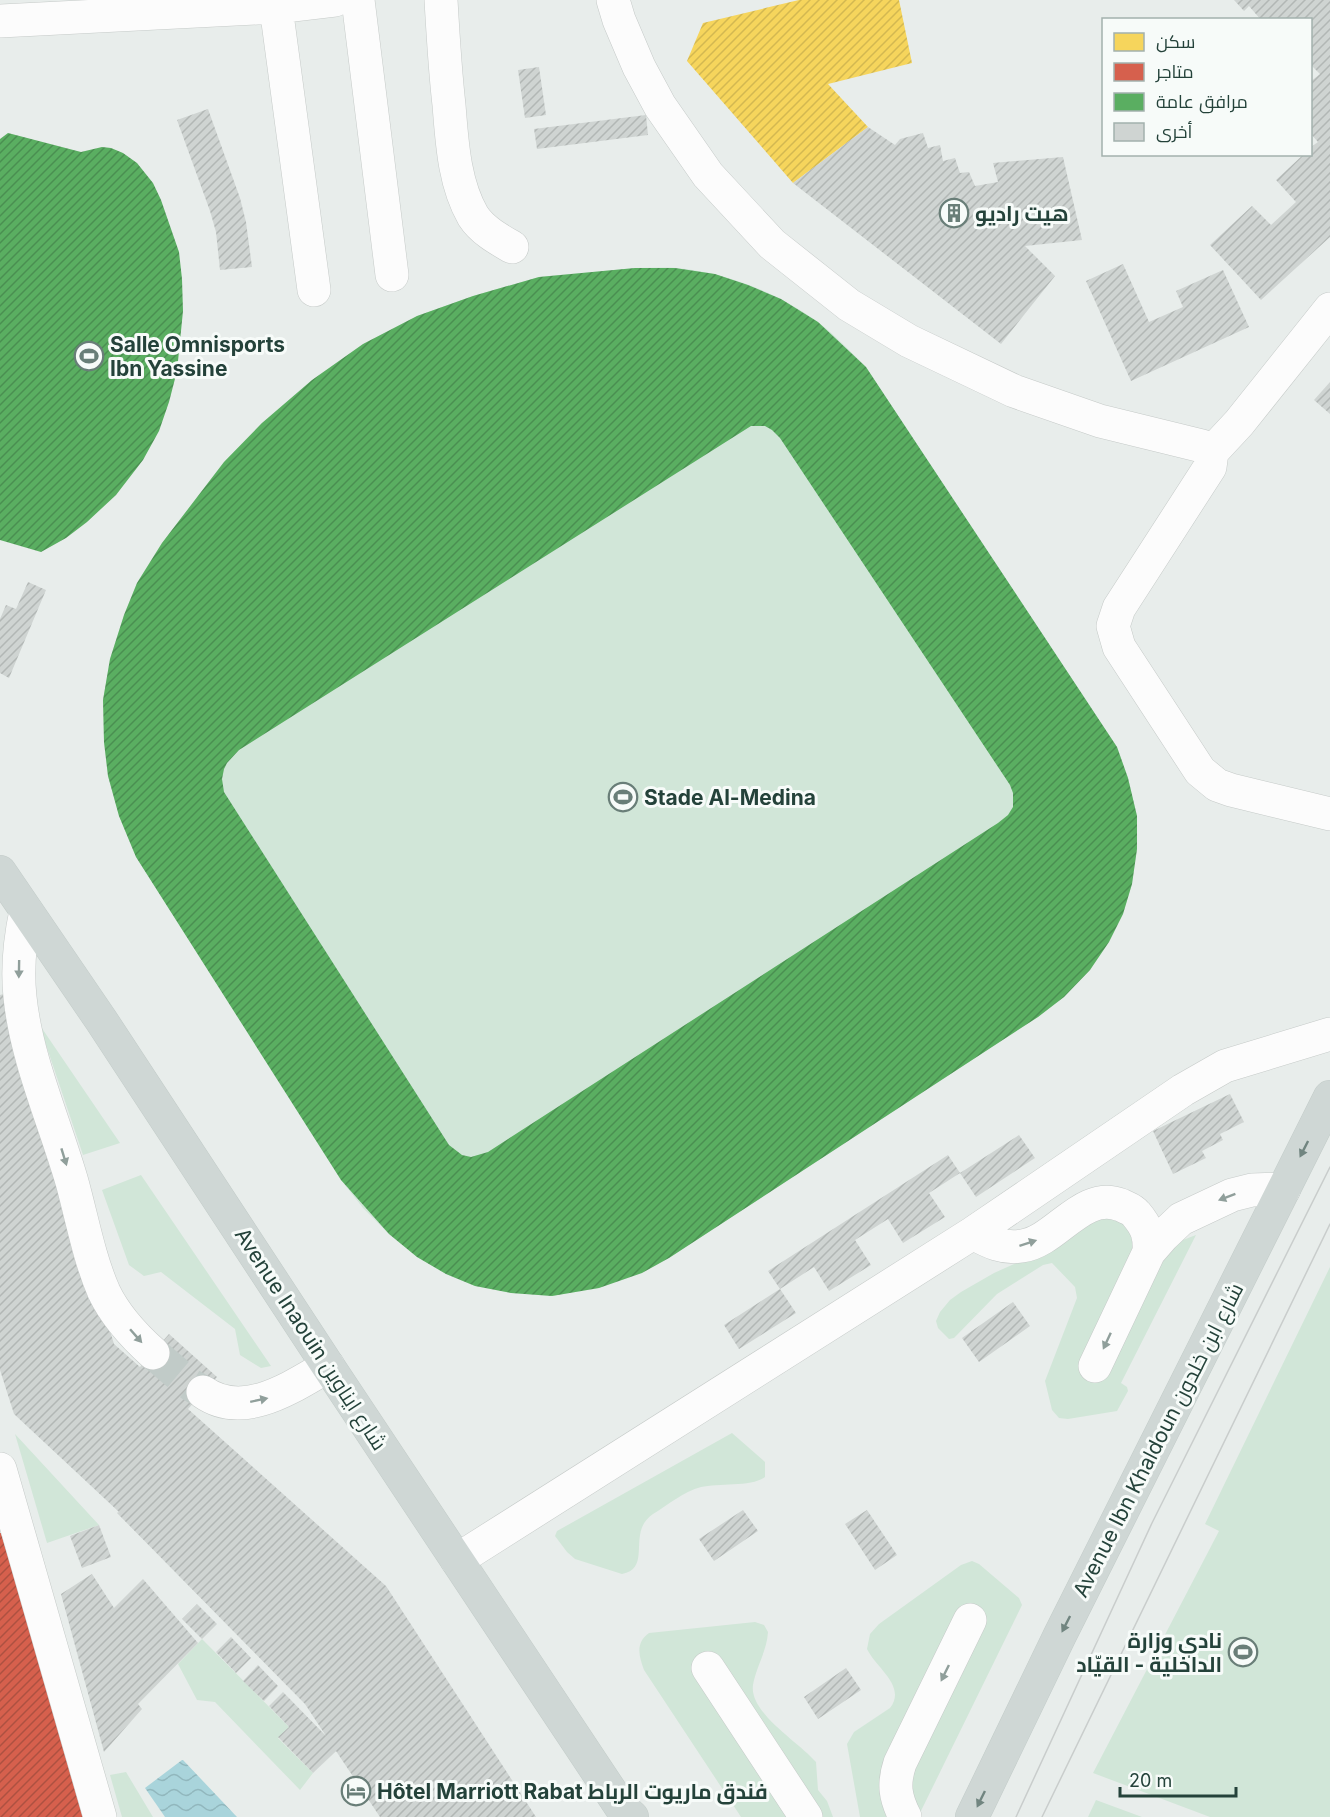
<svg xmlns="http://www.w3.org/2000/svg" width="1330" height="1817" font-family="Inter,Cairo,sans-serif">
<defs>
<pattern id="water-waves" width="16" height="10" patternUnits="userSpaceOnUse" patternTransform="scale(1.5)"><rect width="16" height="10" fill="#a9d4db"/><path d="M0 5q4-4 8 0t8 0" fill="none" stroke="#91b7bd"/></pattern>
<pattern id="homes-hatch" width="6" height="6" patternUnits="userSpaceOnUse" patternTransform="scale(1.5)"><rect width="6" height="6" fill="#f6d55c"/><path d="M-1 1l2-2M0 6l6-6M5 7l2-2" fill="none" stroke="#d3b851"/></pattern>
<pattern id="shops-hatch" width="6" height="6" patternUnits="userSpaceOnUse" patternTransform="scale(1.5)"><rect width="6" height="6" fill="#d6604d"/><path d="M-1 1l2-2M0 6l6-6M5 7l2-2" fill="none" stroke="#ad5141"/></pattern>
<pattern id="public-hatch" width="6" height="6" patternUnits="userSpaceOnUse" patternTransform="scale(1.5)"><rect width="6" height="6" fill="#5aae61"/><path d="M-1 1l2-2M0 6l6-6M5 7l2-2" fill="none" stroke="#4a8f51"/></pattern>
<pattern id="building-hatch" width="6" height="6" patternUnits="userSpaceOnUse" patternTransform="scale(1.5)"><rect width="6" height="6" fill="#cfd4d2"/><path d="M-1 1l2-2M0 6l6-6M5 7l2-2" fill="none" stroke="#b2b7b5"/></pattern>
</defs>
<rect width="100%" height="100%" fill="#e8edeb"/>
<path fill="#d1e6d8" d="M 635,268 C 649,268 663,267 677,268 C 727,273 777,292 818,322 C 835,335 850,351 866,367 L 1117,747 L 1128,778 L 1137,816 L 1137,849 L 1132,884 L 1123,914 L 1090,970 L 1064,997 L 1038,1017 L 669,1258 L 599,1288 L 552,1296 L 511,1293 L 475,1286 L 446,1274 L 417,1257 L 389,1234 L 363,1208 L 341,1180 L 136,857 L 119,816 L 108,776 L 104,742 L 103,700 L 110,659 L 124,615 L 137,583 L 162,543 L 224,462 L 262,423 L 417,316 L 473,296 L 539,277 Z
M 39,1024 L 120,1143 L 83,1155 Z
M 141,1175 L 271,1366 L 261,1368 L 240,1355 L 235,1329 L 161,1272 L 144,1276 L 129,1265 L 102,1190 Z
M 1119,1217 L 1160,1258 L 1175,1243 L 1196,1235 L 1121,1383 L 1127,1387 L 1128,1391 L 1117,1411 L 1068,1419 L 1059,1418 L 1052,1410 L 1045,1381 L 1077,1298 L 1075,1287 L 1052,1263 L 1043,1265 L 997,1294 L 954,1338 L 949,1339 L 938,1328 L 936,1321 L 940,1312 L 950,1300 L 961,1292 L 994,1273 L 1023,1260 L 1091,1218 Z
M 1330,1267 L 1330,1817 L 1210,1817 L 1093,1773 L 1219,1531 L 1205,1524 Z
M 732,1433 L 765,1462 L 765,1477 C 752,1487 718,1483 701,1487 C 684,1491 668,1505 653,1514 C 626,1532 653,1568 622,1574 L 575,1559 L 567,1552 L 555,1536 L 557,1531 Z
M 15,1434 L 99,1525 L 47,1543 Z
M 972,1561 L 979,1564 L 1019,1598 L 1022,1605 L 918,1817 L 860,1817 L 847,1744 L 854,1732 L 890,1708 C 907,1686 876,1668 867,1649 L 870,1634 L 879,1624 L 961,1565 Z
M 755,1622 L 764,1625 L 768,1632 C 767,1651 756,1667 753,1685 C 749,1713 799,1742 816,1762 L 818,1790 L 827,1801 L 833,1817 L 741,1817 L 644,1670 C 639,1656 635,1643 649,1633 Z
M 202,1639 L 289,1727 L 278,1738 L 313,1773 L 300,1790 L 215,1702 L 197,1700 L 178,1664 Z
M 126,1772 L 153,1817 L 122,1817 L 110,1775 Z
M 1096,1800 L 1142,1817 L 1088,1817 Z"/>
<path fill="url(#water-waves)" d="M 182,1760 L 183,1760 L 237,1817 L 165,1817 L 145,1788 Z"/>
<path fill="url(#homes-hatch)" d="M 799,0 L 899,0 L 912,63 L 828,84 L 868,127 L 793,183 L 687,61 L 703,23 Z"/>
<path fill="url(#shops-hatch)" d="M 0,1533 L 1,1533 L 89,1817 L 0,1817 Z"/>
<path fill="url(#public-hatch)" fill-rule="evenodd" d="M 8,133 L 81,152 L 102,147 L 111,148 L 123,153 L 137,163 L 153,183 L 161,200 L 179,252 L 182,279 L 183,311 L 177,371 L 169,402 L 159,431 L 143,460 L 116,495 L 87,522 L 66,538 L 41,552 L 0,540 L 0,139 Z
M 635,268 L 675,268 L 715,274 L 748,285 L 781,299 L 818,322 L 866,367 L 1117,747 L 1128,778 L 1137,816 L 1137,849 L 1132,884 L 1123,914 L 1109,942 L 1090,970 L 1064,997 L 1038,1017 L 669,1258 L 642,1273 L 599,1288 L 552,1296 L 511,1293 L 475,1286 L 446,1274 L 417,1257 L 389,1234 L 341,1180 L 136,857 L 119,816 L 108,776 L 104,742 L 103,700 L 110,659 L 124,615 L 137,583 L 162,543 L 224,462 L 262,423 L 312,380 L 363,344 L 417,316 L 473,296 L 539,277 ZM 751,426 L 765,426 L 772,430 L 780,438 L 1010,785 L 1013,793 L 1013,807 L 1008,815 L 998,823 L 488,1152 L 471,1157 L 462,1155 L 449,1145 L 224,792 L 222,779 L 224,769 L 227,763 L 239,750 Z"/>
<path fill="url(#building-hatch)" d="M 1234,0 L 1330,0 L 1330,237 L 1261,300 L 1210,245 L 1252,206 L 1271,225 L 1296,202 L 1276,180 L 1304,154 L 1310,154 L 1310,148 L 1318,142 L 1310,133 L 1310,82 L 1320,74 L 1310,64 L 1310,20 L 1261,20 L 1249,6 L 1244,11 Z
M 539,67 L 546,115 L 525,118 L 518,70 Z
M 208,109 L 240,198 L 246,222 L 252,267 L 220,270 L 216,232 L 210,211 L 177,120 Z
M 646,115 L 648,135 L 537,149 L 534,129 Z
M 868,127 L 895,145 L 900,139 L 923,133 L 928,148 L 940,145 L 943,161 L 955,158 L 960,173 L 969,172 L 975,186 L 998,182 L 993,163 L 1063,157 L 1082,240 L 1025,246 L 1055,276 L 1001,344 L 793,183 Z
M 1123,264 L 1149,322 L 1183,307 L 1176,291 L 1223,270 L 1249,327 L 1131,381 L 1086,281 Z
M 1330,382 L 1330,414 L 1314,400 Z
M 28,582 L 46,590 L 9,678 L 0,673 L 0,619 L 6,605 L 16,609 Z
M 7,993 L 114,1344 L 140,1367 L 169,1334 L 217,1377 L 188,1409 L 386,1586 L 536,1817 L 380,1817 L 336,1751 L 313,1773 L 278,1737 L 289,1727 L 269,1706 L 283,1692 L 326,1736 L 305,1704 L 117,1513 L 119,1512 L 14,1414 L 0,1370 L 0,995 Z
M 1230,1094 L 1244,1122 L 1220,1134 L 1223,1140 L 1202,1151 L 1206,1158 L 1173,1174 L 1153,1131 Z
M 1019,1135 L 1035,1158 L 976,1197 L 960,1173 Z
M 948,1155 L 960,1173 L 929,1193 L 945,1217 L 903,1243 L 888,1219 L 855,1240 L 871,1265 L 829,1291 L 814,1267 L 780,1289 L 768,1271 Z
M 780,1289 L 796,1313 L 739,1349 L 724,1325 Z
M 1013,1302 L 1030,1326 L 979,1362 L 962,1338 Z
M 743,1510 L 758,1531 L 714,1561 L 699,1539 Z
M 867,1510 L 897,1555 L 875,1570 L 845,1524 Z
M 99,1525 L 111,1557 L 82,1568 L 70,1536 Z
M 92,1574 L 114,1608 L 143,1579 L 198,1643 L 138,1704 L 142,1709 L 104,1752 L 61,1594 Z
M 197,1604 L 217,1624 L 202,1639 L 182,1619 Z
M 231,1637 L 251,1658 L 236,1673 L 216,1652 Z
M 258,1665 L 278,1686 L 264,1701 L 243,1681 Z
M 846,1668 L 861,1690 L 818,1719 L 804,1697 Z"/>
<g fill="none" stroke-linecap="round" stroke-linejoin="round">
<path stroke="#c1cbc8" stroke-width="33" stroke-dasharray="33 16" stroke-linecap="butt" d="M 153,1353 L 191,1385 L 203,1392"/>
<g stroke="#c5cac8" stroke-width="34">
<path id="minor" d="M 358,0 L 392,275
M 441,0 C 443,35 445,70 449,105 C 452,142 454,183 473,216 C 482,230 498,239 512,247
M 613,0 L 619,20 L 639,67 L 660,106 L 708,175 L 772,244 L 849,305 L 909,341 L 1014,391 L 1100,421 L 1202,446 L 1212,452
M 276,7 L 314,290
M 0,21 L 276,7 L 335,0
M 1212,452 L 1210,467 L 1119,608 L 1113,626 L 1119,647 L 1200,771 L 1217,785 L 1231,790 L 1330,814
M 1212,452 L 1239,423 L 1330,309
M 26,911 C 20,939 17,969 20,997 C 26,1058 55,1123 72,1182 C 82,1218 89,1258 104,1292 C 115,1315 134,1336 153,1353
M 973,1233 C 989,1242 1003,1249 1022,1246 C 1057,1241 1082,1190 1121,1205 C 1127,1208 1132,1209 1136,1214 C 1147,1227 1150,1236 1149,1252
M 1095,1366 L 1149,1252 L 1163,1236 L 1181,1219 L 1232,1195 L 1252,1190 L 1284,1189
M 203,1392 C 244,1421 293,1386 328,1366
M 0,1469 L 100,1817
M 457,1560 L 973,1233 L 1183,1090 L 1225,1066 L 1330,1034
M 708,1668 L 806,1817
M 905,1817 C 895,1797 893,1784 900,1763 L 970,1620"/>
</g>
<g stroke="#c3ccc9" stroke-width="34">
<path id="major" d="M 0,872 L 101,1020 L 328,1366 L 621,1807 L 632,1817
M 972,1817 L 1060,1635 L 1330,1097"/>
</g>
<use href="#minor" stroke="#fcfcfc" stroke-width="33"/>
<use href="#major" stroke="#cfd7d5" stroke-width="33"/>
<path stroke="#c9cdcc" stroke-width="1.5" d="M 1016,1817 L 1152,1523 L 1330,1167
M 1042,1817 L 1330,1224"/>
</g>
<defs><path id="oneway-solid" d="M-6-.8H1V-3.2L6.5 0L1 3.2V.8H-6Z" transform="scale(1.5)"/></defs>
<g fill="#909f9b">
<use href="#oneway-solid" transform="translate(19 969) rotate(91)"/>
<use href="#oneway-solid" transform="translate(64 1157) rotate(73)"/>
<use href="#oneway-solid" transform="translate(1227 1197) rotate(159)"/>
<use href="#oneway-solid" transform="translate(1028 1243) rotate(-18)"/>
<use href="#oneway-solid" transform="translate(136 1336) rotate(49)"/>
<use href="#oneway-solid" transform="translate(1107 1341) rotate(115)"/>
<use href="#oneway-solid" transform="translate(259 1400) rotate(-12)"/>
<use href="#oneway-solid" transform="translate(945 1673) rotate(116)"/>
</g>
<g fill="#718580">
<use href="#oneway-solid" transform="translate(1304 1149) rotate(117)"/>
<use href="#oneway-solid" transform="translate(1066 1624) rotate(117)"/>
<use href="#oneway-solid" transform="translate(981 1799) rotate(116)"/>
</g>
<defs>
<g id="building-ring" transform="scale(1.5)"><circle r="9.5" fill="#f7fbf9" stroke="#697e78" stroke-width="1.5"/><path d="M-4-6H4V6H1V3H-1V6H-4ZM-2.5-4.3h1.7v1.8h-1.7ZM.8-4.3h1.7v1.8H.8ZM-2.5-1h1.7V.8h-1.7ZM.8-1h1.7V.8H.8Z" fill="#697e78"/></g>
<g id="stadium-ring" transform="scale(1.5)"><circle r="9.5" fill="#f7fbf9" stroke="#697e78" stroke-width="1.5"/><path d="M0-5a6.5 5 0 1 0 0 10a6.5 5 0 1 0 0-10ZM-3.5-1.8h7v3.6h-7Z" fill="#697e78"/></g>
<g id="hotel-ring" transform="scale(1.5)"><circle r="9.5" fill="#f7fbf9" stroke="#697e78" stroke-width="1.5"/><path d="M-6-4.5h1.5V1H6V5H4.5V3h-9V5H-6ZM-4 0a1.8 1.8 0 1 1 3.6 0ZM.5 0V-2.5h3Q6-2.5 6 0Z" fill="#697e78"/></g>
</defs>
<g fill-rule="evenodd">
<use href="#building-ring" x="954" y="213"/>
<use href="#stadium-ring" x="89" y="356"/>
<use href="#stadium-ring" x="623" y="797"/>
<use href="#stadium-ring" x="1243" y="1652"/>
<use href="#hotel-ring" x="356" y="1791"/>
</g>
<g text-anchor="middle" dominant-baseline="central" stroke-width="6" stroke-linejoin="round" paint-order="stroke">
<g font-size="21" font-weight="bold" fill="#24423a" stroke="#f7fbf9" text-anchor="start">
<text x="975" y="213">هيت راديو</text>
<text x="110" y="344">Salle Omnisports<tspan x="110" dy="24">Ibn Yassine</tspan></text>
<text x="644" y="797">Stade Al-Medina</text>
<text x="1222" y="1640" text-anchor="end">نادي وزارة<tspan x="1222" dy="24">الداخلية - القيّاد</tspan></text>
<text x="377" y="1791">Hôtel Marriott Rabat فندق ماريوت الرباط</text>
</g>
<g font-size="21" fill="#24423a" stroke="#f7fbf9">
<text transform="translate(311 1339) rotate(57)">Avenue Inaouin شارع ايناوين</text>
<text transform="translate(1158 1440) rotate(-63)">Avenue Ibn Khaldoun شارع ابن خلدون</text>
</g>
</g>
<rect x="1102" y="18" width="210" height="138" fill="#f7fbf9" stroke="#a3b1ad" stroke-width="1.5"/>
<rect x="1114" y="33" width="30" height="18" fill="#f6d55c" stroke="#a3b1ad" stroke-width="1.5"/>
<text x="1156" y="48" font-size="18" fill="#24423a">سكن</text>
<rect x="1114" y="63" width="30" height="18" fill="#d6604d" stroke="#a3b1ad" stroke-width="1.5"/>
<text x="1156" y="78" font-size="18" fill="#24423a">متاجر</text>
<rect x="1114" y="93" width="30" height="18" fill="#5aae61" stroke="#a3b1ad" stroke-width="1.5"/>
<text x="1156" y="108" font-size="18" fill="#24423a">مرافق عامة</text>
<rect x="1114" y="123" width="30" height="18" fill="#cfd4d2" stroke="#a3b1ad" stroke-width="1.5"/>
<text x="1156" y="138" font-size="18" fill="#24423a">أخرى</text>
<path d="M1120 1787v9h116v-9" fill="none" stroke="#24423a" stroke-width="3"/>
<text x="1129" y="1787" font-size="18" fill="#24423a" stroke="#f7fbf9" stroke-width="4.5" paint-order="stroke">20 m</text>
</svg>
